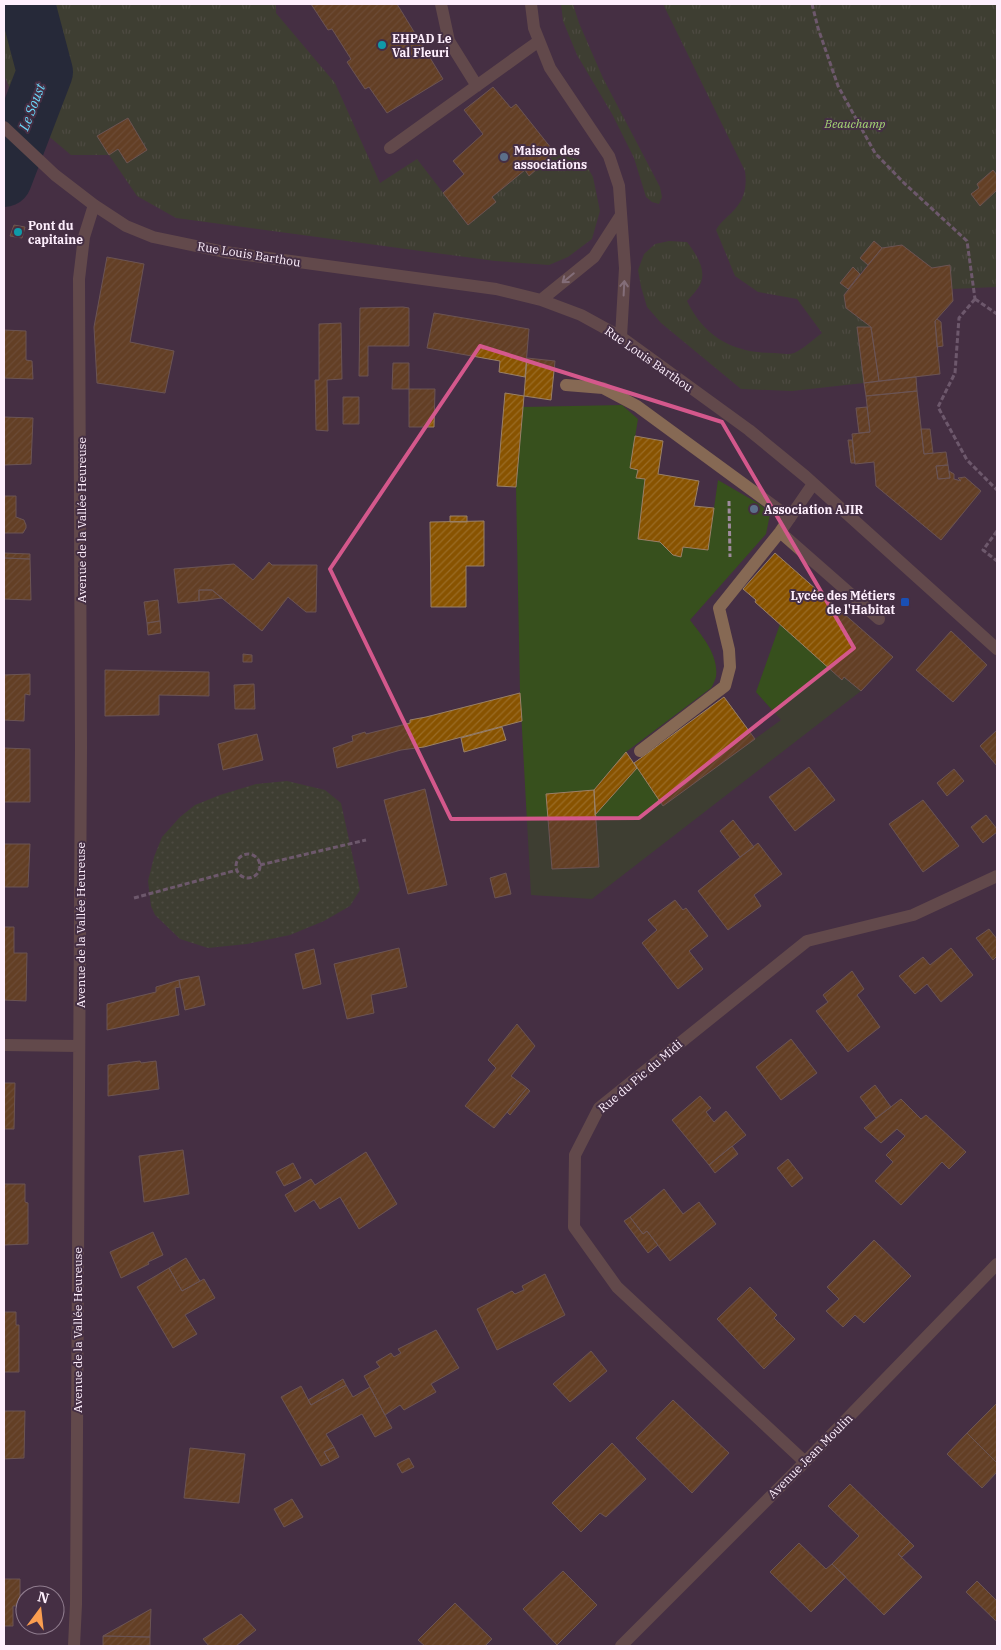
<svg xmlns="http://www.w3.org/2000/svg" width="1001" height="1650" font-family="'IBM Plex Serif',serif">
<defs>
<pattern id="park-tufts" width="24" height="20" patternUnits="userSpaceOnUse" patternTransform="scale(1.25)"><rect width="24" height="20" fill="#37501d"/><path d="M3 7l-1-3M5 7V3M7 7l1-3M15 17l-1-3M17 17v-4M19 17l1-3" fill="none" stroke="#556a3f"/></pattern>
<pattern id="garden-dots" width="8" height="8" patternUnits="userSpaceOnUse" patternTransform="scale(1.25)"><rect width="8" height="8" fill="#37501d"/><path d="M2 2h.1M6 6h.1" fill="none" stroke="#556a3f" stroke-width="1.8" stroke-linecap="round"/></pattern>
<pattern id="building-hatch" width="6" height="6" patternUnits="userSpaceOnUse" patternTransform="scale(1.25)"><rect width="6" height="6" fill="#885300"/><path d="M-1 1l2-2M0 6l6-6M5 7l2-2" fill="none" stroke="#9a6c26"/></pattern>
</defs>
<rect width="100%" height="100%" fill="#452f44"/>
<path fill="#37501d" d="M 622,405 L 638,419 L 630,468 L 638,470 L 636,478 L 645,479 L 638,539 L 660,542 L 673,555 L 681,557 L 683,547 L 708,550 L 718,480 L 761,505 L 770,514 L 766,534 L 690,620 C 702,636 719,655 716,677 C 715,680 713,685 711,688 L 626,752 L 594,790 L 546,794 L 552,869 L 599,867 L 595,815 L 637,768 L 664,805 L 781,720 L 756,692 L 780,624 L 842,680 L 844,677 L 861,691 L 592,899 L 531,895 L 520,693 L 516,487 L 523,407 Z"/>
<path fill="url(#park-tufts)" d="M 4,4 L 276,4 L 276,13 L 335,83 L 380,183 L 417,159 L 468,225 L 492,197 L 525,170 L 529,175 L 555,153 L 584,161 L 593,177 L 600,211 L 592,239 L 568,257 L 549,265 L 495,261 L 176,218 L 137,196 L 109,155 L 71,155 L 20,112 L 4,75 Z
M 561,4 L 573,4 L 579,23 L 603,78 L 660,187 L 662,197 L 659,204 L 652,202 L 646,197 L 634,158 L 612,114 L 577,55 L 563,21 Z
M 663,4 L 997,4 L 997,287 L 952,289 L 950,266 L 932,268 L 902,245 L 882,248 L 860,274 L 853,267 L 840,283 L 848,289 L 844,295 L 846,308 L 871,327 L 857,328 L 864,383 L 792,391 L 741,389 L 661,323 L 647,307 L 641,287 L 638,270 L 644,254 L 655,244 L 669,241 L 687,242 C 697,255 709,273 698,288 C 695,292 691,297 687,301 C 705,338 734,353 774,353 C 780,353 788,355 794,353 C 802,350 815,338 822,333 L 797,299 L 758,292 L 735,276 L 716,230 C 721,221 728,217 735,209 C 745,198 747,185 745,171 Z"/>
<path fill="url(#garden-dots)" d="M 287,781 L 325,790 L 341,803 L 360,890 L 350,906 L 324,921 L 290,935 L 247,944 L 208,948 L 180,939 L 155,915 L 151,906 L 148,881 L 154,857 L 162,837 L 180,817 L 195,805 L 220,795 L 256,784 Z"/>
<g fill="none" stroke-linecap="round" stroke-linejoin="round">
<path stroke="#01232d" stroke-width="56" d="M 4,179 L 45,72 L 27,4"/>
</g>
<path fill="url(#building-hatch)" stroke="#998067" d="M 311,4 L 397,4 L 443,79 L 387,113 L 369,87 L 365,89 L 347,62 L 351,59 L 332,29 L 328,30 Z
M 493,87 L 511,108 L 516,104 L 555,153 L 529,176 L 525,170 L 492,197 L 496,202 L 468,225 L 443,193 L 464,174 L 453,161 L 483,134 L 464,110 Z
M 128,118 L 147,150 L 127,163 L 118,149 L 109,155 L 97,136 Z
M 993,170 L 997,175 L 997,190 L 980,206 L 971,194 L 979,188 L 977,184 Z
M 14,225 L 25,227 L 22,238 L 10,236 Z
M 874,241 L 882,248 L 868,265 L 860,258 Z
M 902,245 L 932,268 L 950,265 L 953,301 L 935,321 L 940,374 L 879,381 L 871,327 L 846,308 L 844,295 L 882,248 Z
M 107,257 L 144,264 L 130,342 L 174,351 L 165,393 L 97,383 L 94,327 Z
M 853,267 L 860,274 L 848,289 L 840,283 Z
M 403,307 L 409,308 L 409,346 L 368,346 L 368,376 L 359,376 L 360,308 Z
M 434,313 L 529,329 L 525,377 L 499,372 L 500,361 L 427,348 Z
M 937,319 L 941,322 L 943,346 L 937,347 L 935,321 Z
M 341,323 L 342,379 L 327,380 L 328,431 L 316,430 L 315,380 L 319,380 L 319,324 Z
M 857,327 L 871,327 L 879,381 L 864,383 Z
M 4,330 L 26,331 L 26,360 L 32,361 L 33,379 L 4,378 Z
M 527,358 L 555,361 L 551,400 L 524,396 Z
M 393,363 L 409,363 L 409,389 L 392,389 Z
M 916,377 L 917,391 L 866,396 L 864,383 Z
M 409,389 L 435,389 L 434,427 L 409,427 Z
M 917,391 L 924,454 L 946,452 L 948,465 L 936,466 L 938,479 L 950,478 L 949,471 L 954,474 L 954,479 L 961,481 L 958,478 L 965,477 L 981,491 L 941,540 L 876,486 L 874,462 L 855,464 L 852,434 L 870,432 L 866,396 Z
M 505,393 L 524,396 L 516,487 L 497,486 Z
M 343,397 L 359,397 L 359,424 L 343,424 Z
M 867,407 L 870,432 L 859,433 L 856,408 Z
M 4,417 L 33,418 L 31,464 L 4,465 Z
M 921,429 L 930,429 L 933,453 L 924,454 Z
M 635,436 L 663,441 L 658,474 L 699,481 L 694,506 L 714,508 L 708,550 L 683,547 L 681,557 L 673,555 L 660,542 L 638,539 L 645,479 L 636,478 L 638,470 L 630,468 Z
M 848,440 L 852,440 L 855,463 L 851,463 Z
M 948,465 L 950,478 L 938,479 L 936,466 Z
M 4,496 L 16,496 L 16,517 L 24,520 L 26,525 L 26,528 L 23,533 L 4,533 Z
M 450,516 L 467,516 L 467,522 L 450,522 Z
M 484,521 L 484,566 L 466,566 L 466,607 L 431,607 L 430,522 Z
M 4,553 L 30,554 L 30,559 L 4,558 Z
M 775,553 L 893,657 L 861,691 L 844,677 L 842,680 L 755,602 L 756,600 L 743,589 Z
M 4,558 L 30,559 L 31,600 L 4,599 Z
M 269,562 L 272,565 L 317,565 L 316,612 L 306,612 L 288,597 L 262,631 L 212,590 L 199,590 L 199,601 L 178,603 L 174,569 L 234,564 L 253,580 Z
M 199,590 L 212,590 L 222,598 L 199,601 Z
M 158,600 L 160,621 L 147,623 L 144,602 Z
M 160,621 L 161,633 L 148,635 L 147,623 Z
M 951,631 L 987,665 L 953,702 L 916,670 Z
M 243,654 L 252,655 L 252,662 L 243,662 Z
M 105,670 L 209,672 L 209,696 L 159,695 L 159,715 L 105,716 Z
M 30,674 L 30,695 L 25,694 L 24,721 L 4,720 L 4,675 Z
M 254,684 L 255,709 L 235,709 L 234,685 Z
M 520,693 L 522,721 L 424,747 L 401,750 L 337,768 L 333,748 L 353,741 L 352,736 L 365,732 L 366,734 L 410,723 L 410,720 L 426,717 Z
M 724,697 L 755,739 L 663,806 L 634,763 Z
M 502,727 L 506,740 L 464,752 L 461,738 Z
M 997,730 L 997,766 L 980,746 Z
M 257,734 L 263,760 L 223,770 L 218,744 Z
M 4,748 L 30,749 L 30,802 L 4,802 Z
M 626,752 L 637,768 L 595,815 L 594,790 Z
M 809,767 L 835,800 L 795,831 L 769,797 Z
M 954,769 L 964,781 L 947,796 L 937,783 Z
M 425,789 L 447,885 L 408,894 L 384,800 Z
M 594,790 L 599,867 L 552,869 L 546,794 Z
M 923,800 L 959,846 L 923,872 L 889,824 Z
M 986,815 L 997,829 L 997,832 L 983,843 L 971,827 Z
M 733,820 L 754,847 L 740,857 L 720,831 Z
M 758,843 L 782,874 L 754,895 L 761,906 L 728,930 L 698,891 Z
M 4,844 L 30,844 L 28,887 L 4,887 Z
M 506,873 L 511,894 L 495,898 L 490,878 Z
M 675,900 L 683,910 L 686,908 L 708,936 L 689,951 L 703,969 L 678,989 L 642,943 L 657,930 L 648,920 Z
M 4,927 L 14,927 L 14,953 L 27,953 L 26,1001 L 4,1000 Z
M 989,929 L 997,939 L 997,956 L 993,960 L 976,938 Z
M 399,948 L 407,987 L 371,995 L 374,1013 L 347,1019 L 334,964 Z
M 951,948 L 973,975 L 941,1002 L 927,984 L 915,994 L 899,976 L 923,957 L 930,965 Z
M 314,949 L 321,984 L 303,989 L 295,954 Z
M 852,971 L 864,989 L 857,995 L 880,1027 L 848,1052 L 816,1011 L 828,1002 L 823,995 Z
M 199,976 L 205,1005 L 185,1010 L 179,980 Z
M 179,980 L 180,987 L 175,988 L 179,1015 L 107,1030 L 107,1004 L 156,992 L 156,987 Z
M 517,1024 L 535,1046 L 511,1076 L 527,1088 L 494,1128 L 465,1106 L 496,1068 L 488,1060 Z
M 791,1039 L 817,1073 L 781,1100 L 756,1067 Z
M 140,1061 L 141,1063 L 156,1061 L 159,1089 L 108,1096 L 108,1065 Z
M 4,1083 L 15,1083 L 14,1129 L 4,1129 Z
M 875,1085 L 891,1107 L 876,1118 L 860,1097 Z
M 527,1088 L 530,1091 L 510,1115 L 507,1112 Z
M 700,1096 L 711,1108 L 706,1112 L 714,1122 L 726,1111 L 746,1135 L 709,1165 L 672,1120 Z
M 901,1099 L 921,1119 L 926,1115 L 966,1152 L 949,1169 L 942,1162 L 901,1205 L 875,1181 L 893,1162 L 886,1155 L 905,1136 L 897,1129 L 881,1143 L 864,1128 Z
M 732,1146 L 738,1154 L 715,1173 L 709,1165 Z
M 183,1150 L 189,1194 L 144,1202 L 139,1156 Z
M 366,1152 L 397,1204 L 359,1229 L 340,1197 L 320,1209 L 314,1200 L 295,1212 L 285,1195 L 311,1179 L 315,1185 Z
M 788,1159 L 803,1178 L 792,1187 L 777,1168 Z
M 293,1163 L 301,1178 L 284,1186 L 276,1172 Z
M 4,1184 L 25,1184 L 25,1202 L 28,1203 L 28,1244 L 4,1245 Z
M 664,1189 L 683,1214 L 699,1202 L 716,1224 L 670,1261 L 647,1231 L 643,1234 L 630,1217 Z
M 630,1217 L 643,1234 L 647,1231 L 658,1245 L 648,1253 L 624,1221 Z
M 153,1232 L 163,1255 L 148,1262 L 149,1264 L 121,1278 L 110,1252 Z
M 874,1240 L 911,1276 L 864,1323 L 855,1315 L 843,1327 L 826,1311 L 839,1299 L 827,1287 Z
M 186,1258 L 200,1281 L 182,1291 L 169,1268 Z
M 169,1268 L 182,1291 L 204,1279 L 215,1298 L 185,1315 L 197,1334 L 173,1348 L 137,1287 Z
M 545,1274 L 565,1315 L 497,1350 L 477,1309 L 512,1291 L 515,1294 L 524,1290 L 522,1286 Z
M 750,1287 L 777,1315 L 774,1318 L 795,1339 L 764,1369 L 717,1319 Z
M 4,1312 L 16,1312 L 16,1325 L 19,1325 L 19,1372 L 4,1372 Z
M 436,1330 L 459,1368 L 431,1384 L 436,1392 L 404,1410 L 400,1405 L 385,1415 L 364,1376 L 380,1367 L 376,1362 L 391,1353 L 394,1357 L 401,1353 L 398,1349 Z
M 591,1351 L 607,1371 L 570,1402 L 553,1384 Z
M 343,1379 L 346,1385 L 311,1405 L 308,1400 Z
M 346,1385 L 353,1397 L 370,1387 L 392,1428 L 375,1437 L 362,1414 L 326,1434 L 334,1447 L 324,1452 L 330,1462 L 321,1466 L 281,1397 L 301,1386 L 311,1405 Z
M 673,1400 L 729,1453 L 692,1493 L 636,1438 Z
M 997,1403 L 997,1463 L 967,1433 Z
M 4,1411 L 25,1411 L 24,1458 L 4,1459 Z
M 967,1433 L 997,1463 L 997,1472 L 982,1488 L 947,1454 Z
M 612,1443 L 646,1479 L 606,1517 L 600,1513 L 581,1532 L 552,1503 Z
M 334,1447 L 339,1457 L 330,1462 L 324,1452 Z
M 190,1448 L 245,1454 L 239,1503 L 184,1498 Z
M 409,1458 L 414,1467 L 402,1473 L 397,1464 Z
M 850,1484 L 910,1542 L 898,1554 L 922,1577 L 884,1615 L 832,1564 L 859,1536 L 828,1506 Z
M 292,1499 L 303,1517 L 284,1527 L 274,1509 Z
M 910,1542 L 914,1546 L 902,1557 L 898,1554 Z
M 799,1543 L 826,1569 L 832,1564 L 846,1577 L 811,1612 L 770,1572 Z
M 563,1571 L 597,1605 L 557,1645 L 523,1609 Z
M 4,1579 L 20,1579 L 20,1606 L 13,1606 L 13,1626 L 4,1626 Z
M 977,1581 L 997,1601 L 997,1622 L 966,1592 Z
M 455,1603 L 492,1639 L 485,1646 L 425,1646 L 418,1640 Z
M 151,1609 L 150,1637 L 103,1636 Z
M 241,1614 L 256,1630 L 236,1646 L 209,1646 L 203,1639 Z
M 103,1636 L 150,1637 L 150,1646 L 103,1646 Z"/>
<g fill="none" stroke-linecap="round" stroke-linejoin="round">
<path stroke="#9e8b9d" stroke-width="3" stroke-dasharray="5 2.5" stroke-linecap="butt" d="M 812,4 L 818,28 L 838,86 L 875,153 L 904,183 L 967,241 L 975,299
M 975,299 L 959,318 L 955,373 L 938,407 L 967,460 L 997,490
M 975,299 L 997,314
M 729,501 L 730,557
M 997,531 L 983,550 L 997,561
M236 866a12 12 0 1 1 24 0a12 12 0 1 1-24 0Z
M 260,865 L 366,840
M 134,898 L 237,870"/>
<path stroke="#866954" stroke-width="12" d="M 441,4 L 449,41 L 477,86
M 531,4 L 534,28 L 550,68 L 609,156 L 619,186 L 625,268 L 621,337
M 4,127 L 55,175 L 94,205 L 126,226 L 153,237 L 225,252 L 496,289 L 541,300 L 581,315 L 621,337 L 749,430 L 805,476 L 997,649
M 390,148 L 539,41
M 541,300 L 594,257 L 621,215
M 566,385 L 603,388 L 637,406 L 790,518
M 780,532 L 879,619
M 640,751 L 725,686 L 730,667 L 729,650 L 719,608 L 780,532 L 813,484
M 4,1045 L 79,1046
M 805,1462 L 617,1287 L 574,1227 L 575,1155 L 599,1108 L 807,941 L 913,915 L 997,876
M 74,1646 L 76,1604 L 81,747 L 79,279 L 84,237 L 94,205
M 621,1646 L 805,1462 L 997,1264"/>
</g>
<defs><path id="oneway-shaft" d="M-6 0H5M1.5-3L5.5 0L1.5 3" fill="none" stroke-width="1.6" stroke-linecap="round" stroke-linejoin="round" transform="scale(1.25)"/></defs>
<g stroke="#ceb9b9">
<use href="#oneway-shaft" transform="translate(568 278) rotate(141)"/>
<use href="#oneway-shaft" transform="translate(624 288) rotate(-87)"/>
</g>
<path d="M0 0H1001V1650H0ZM 480,346 L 722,422 L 854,648 L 639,818 L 451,819 L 330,569 Z" fill="#452f44" fill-opacity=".55" fill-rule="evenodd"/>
<path fill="none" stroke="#d4588c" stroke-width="4" stroke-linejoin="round" d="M 480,346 L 722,422 L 854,648 L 639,818 L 451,819 L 330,569 Z"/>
<g fill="#0f9aa8" stroke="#452f44" stroke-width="2">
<circle cx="382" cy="45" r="5"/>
<circle cx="18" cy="232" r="5"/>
</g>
<g fill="#5c6f8a" stroke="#452f44" stroke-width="2">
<circle cx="504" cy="157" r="5"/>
<circle cx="754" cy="509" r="5"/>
</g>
<rect fill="#1a4fb4" stroke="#452f44" stroke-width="2" x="900" y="597" width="10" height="10" rx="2.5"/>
<g text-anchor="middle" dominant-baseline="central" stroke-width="4" stroke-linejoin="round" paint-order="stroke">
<g font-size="12" font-weight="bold" fill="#feeffd" stroke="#452f44" text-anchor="start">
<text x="392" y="38">EHPAD Le<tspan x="392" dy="14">Val Fleuri</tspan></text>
<text x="514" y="150">Maison des<tspan x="514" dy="14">associations</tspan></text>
<text x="28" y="225">Pont du<tspan x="28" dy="14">capitaine</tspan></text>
<text x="764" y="509">Association AJIR</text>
<text x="895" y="595" text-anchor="end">Lycée des Métiers<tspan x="895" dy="14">de l'Habitat</tspan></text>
</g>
<g font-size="12" font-style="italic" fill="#a5d775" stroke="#452f44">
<text x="855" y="123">Beauchamp</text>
</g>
<g font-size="12" fill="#feeffd" stroke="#452f44">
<text transform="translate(249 254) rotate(9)">Rue Louis Barthou</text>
<text transform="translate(649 359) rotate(35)">Rue Louis Barthou</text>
<text transform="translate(81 520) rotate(-90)">Avenue de la Vallée Heureuse</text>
<text transform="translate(80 925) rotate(-90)">Avenue de la Vallée Heureuse</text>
<text transform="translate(640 1076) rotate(-40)">Rue du Pic du Midi</text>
<text transform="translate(77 1330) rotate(-90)">Avenue de la Vallée Heureuse</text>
<text transform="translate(810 1456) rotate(-45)">Avenue Jean Moulin</text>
</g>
<g font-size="14" font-style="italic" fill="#6ad7f9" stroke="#452f44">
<text transform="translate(32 107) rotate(-69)">Le Soust</text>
</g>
</g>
<rect width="1001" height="1650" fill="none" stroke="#feeffd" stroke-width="10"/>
<g transform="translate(40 1610) rotate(15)"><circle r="24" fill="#452f44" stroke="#8f7c8e"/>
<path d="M0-4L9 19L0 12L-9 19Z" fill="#fb9e50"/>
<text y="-8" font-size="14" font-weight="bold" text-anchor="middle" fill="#feeffd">N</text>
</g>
</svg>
